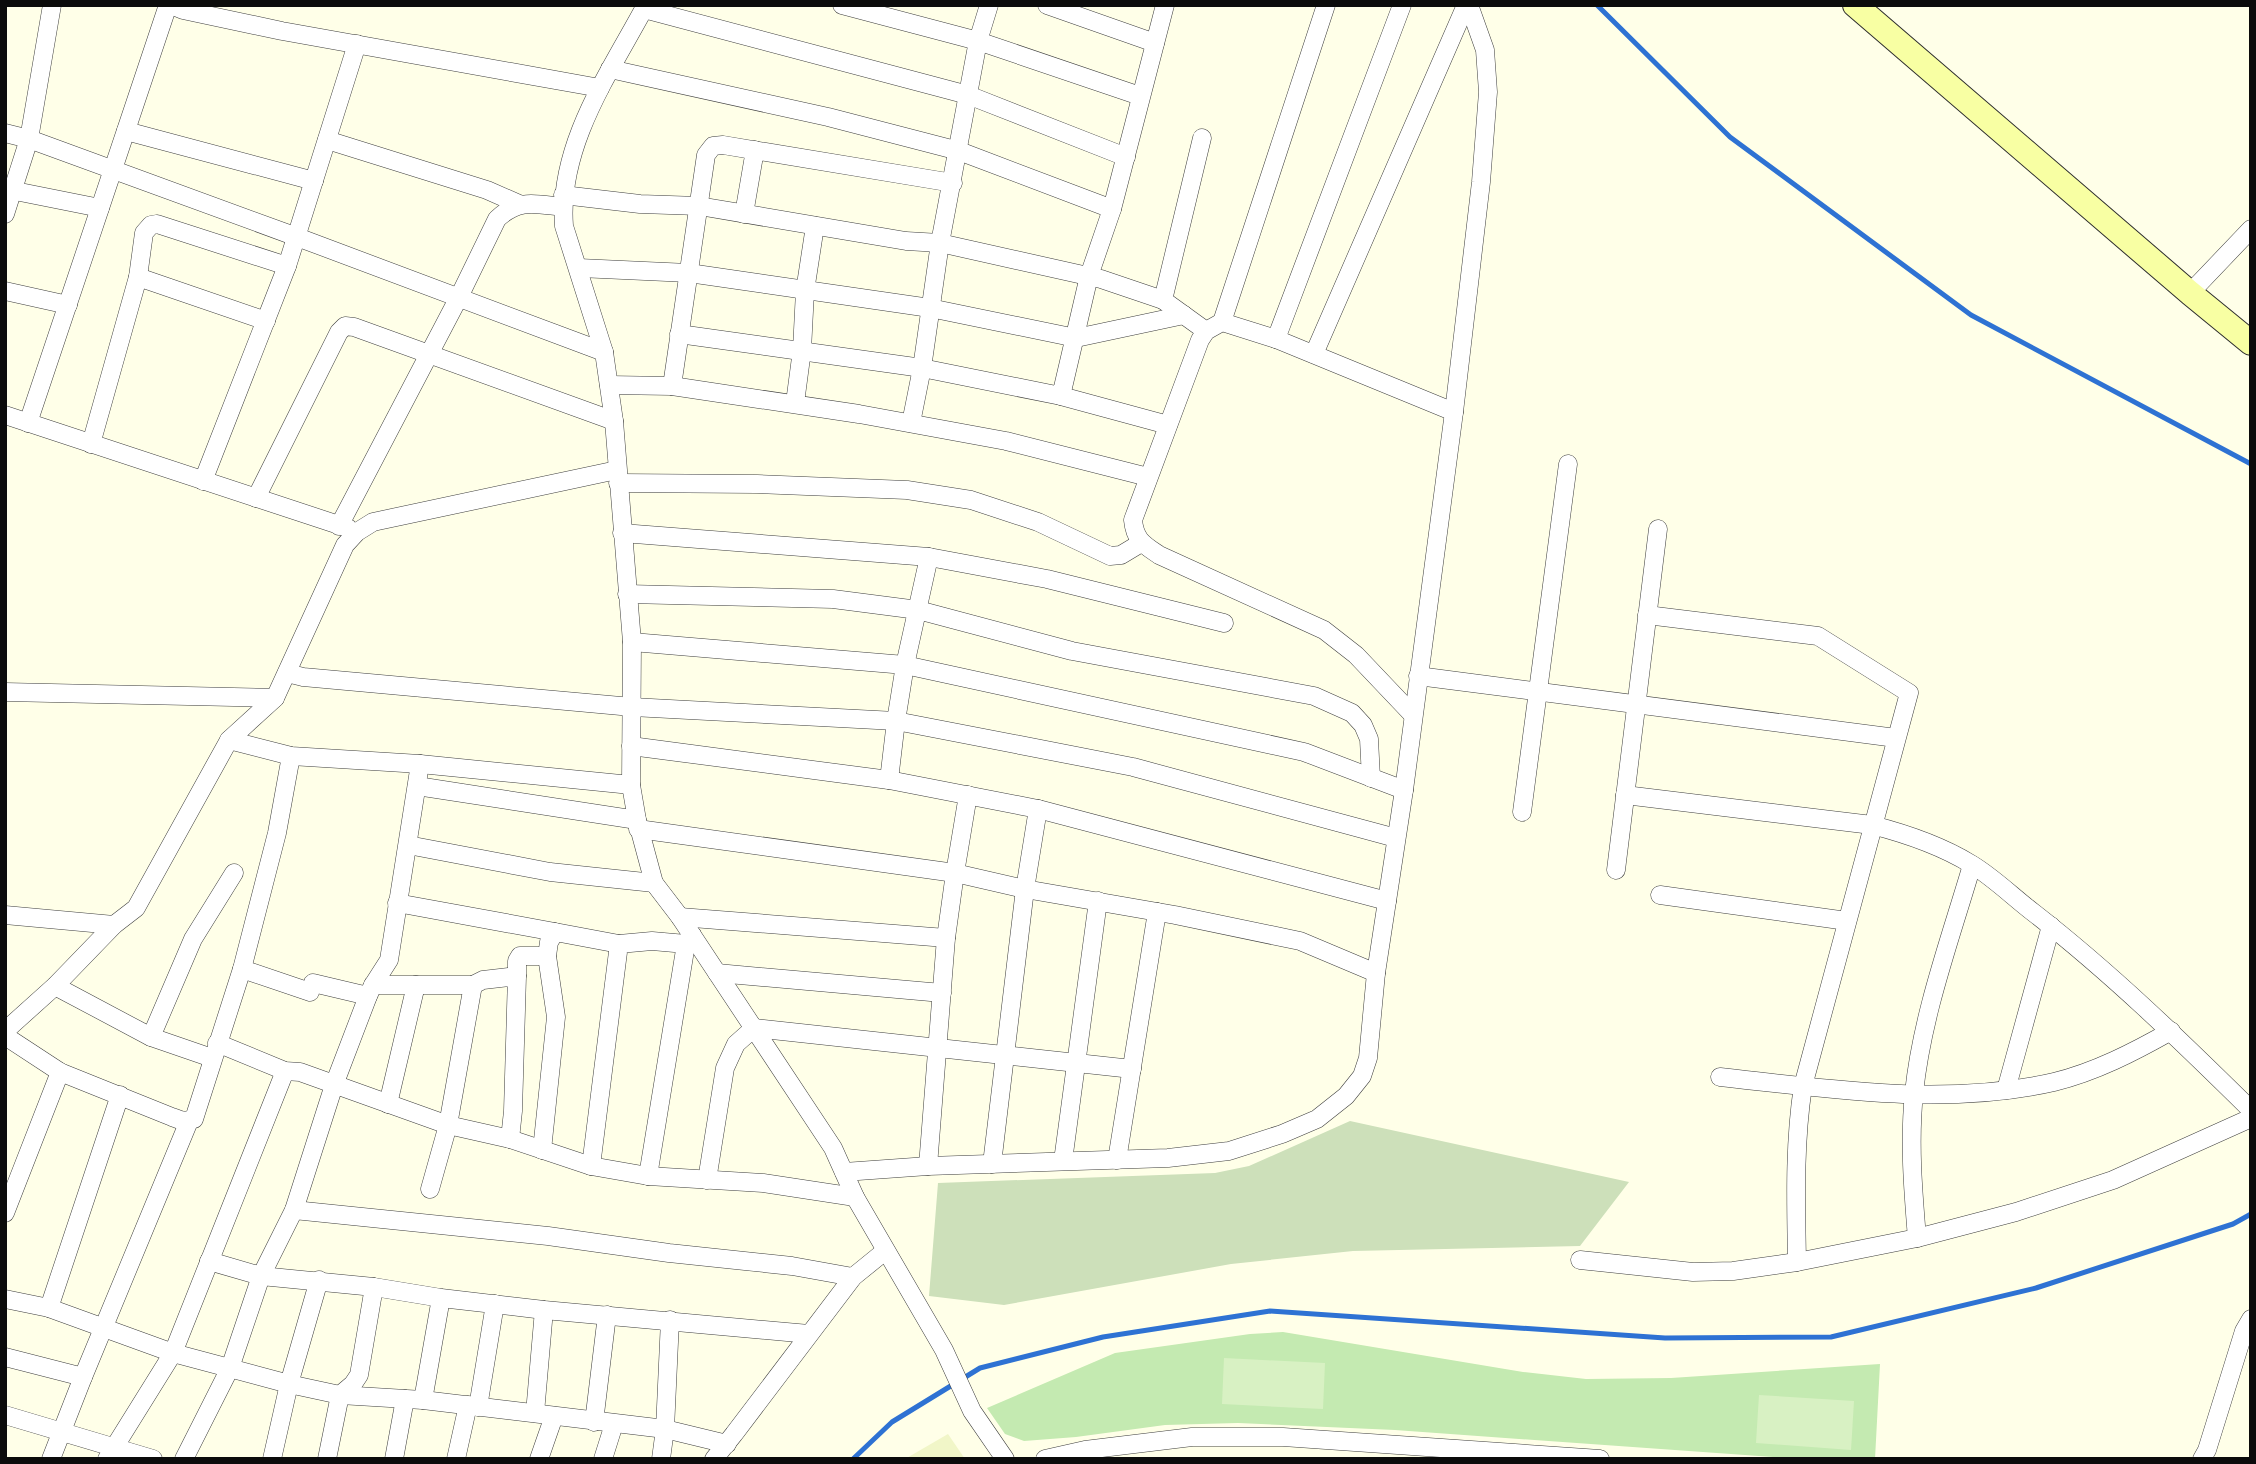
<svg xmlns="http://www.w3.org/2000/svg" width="2256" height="1464" font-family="Georgia,serif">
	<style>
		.farmland { fill: #f1f6c8 }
		.green { fill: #c4eab1 }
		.cemetery { fill: #cde0ba }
		.pitch { fill: #d8f1c3 }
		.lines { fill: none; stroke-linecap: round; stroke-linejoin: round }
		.stream { stroke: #2e72d3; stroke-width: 5 }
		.street-casing { stroke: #3e3e3e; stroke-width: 19 }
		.secondary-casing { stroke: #2d2d2d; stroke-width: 26 }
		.street { stroke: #fff; stroke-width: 18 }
		.secondary { stroke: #f8ffa3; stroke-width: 24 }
	</style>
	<rect width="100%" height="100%" fill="#ffffe8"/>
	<!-- farmland -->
	<polygon class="farmland" points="948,1434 965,1459 905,1459"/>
	<!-- green -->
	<polygon class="green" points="1283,1332 1523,1372 1586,1379 1671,1378 1880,1364 1875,1459 1800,1459 1395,1430 1238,1423 1165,1425 1076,1437 1024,1441 1005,1434 987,1408 1115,1353 1250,1334"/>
	<!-- cemetery -->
	<polygon class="cemetery" points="1350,1121 1629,1182 1580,1246 1353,1251 1231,1264 1004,1305 929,1296 938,1183 1215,1173 1249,1166"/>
	<!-- pitch -->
	<g class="pitch">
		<polygon points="1224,1358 1325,1363 1323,1409 1222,1404"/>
		<polygon points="1759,1395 1854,1401 1851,1450 1756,1443"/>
	</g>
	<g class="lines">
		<!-- stream -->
		<g class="stream">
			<polyline points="1597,5 1730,137 1971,315 2251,464"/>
			<polyline points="853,1459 892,1422 980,1368 1103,1337 1270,1311 1665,1338 1831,1337 2036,1288 2233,1224 2251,1214"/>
		</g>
		<defs>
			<g id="street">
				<polyline points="171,5 183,10 282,31 600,88"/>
				<path d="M646,5C609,74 558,145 564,226L604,352L614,421L632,642L631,785L637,820L654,883L680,917L833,1148L855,1197L944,1350L972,1411L1005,1459"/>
				<polyline points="842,5 978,41 1140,96"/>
				<polyline points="1047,5 1155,43"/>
				<polyline points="644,9 968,95 1126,157"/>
				<polyline points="610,69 828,117 959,151 1112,209"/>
				<polyline points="126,131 314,181"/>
				<polyline points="5,133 29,139 297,237 604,352"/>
				<polyline points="327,140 487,190 519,204"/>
				<polyline points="5,189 100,208"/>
				<polyline points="563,195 640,204 699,206 906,241 940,243 1101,279 1163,300 1206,331"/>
				<polyline points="5,214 29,139 52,5"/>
				<polyline points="744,214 755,150"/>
				<polyline points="579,268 689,273 930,308 1076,338 1184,315"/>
				<polyline points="138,277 144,233 151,225 157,224 287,266"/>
				<polyline points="5,291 68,305"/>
				<polyline points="2190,293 2251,229"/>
				<polyline points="1163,300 1202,138"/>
				<polyline points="1222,322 1326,5"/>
				<polyline points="679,334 922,368 1061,396 1089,276 1112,209 1165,5"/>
				<polyline points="1276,339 1402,5"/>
				<polyline points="1314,354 1466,5"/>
				<polyline points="609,385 672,386 859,414 1006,441 1148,477"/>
				<polyline points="672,386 706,155 713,146 723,145 953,183"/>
				<polyline points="1061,396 1168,425"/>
				<polyline points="795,403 802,350 805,291 815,226"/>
				<polyline points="5,415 348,528"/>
				<polyline points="28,423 168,5"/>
				<polyline points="911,423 922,368 940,243 978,41 989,5"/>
				<polyline points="91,444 138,277 266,321"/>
				<polyline points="203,481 287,266 357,44"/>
				<polyline points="618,483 757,484 907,490 971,500 1038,522 1110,556 1121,555 1141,543"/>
				<polyline points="256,498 339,332 345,326 354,327 614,421"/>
				<path d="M339,526L459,297L497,219C519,198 535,204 563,207"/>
				<polyline points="622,533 929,557"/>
				<polyline points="627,594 833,599 918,610 1072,651 1314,696 1352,713 1363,725 1369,739 1371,778"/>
				<path d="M1647,615L1818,636L1909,693L1803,1086C1794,1145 1796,1203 1797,1262"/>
				<polyline points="632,642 905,665 1304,752 1404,790"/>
				<polyline points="287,673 303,677 632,707 896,721 1133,767 1396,838"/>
				<polyline points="1418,676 1896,738"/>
				<polyline points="5,692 275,698"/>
				<path d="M1413,715L1356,655L1324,630L1159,555C1143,544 1135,540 1133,520L1200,340L1206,331L1222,322L1276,339L1454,412"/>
				<polyline points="229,740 291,756 420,764 631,785"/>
				<polyline points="631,746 889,780 1038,809 1387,901"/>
				<polyline points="889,780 896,721 905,665 929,557 1047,579 1224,623"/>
				<polyline points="417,786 637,820"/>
				<path d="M1625,795L1872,825C1907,834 1940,845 1971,864C1993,877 2013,897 2034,913C2111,973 2181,1041 2251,1110"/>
				<polyline points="1522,812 1568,464"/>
				<polyline points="638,829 955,873 1025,889 1175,915 1300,941 1376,973"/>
				<polyline points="408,845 550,872 654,883"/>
				<polyline points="1616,870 1658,529"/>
				<polyline points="1660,895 1847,921"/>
				<polyline points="397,903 555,932"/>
				<polyline points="5,915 114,925"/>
				<polyline points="680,917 946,938"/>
				<polyline points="692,935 686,944 652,941 619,944 591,1166 648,1176 763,1183 855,1197"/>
				<polyline points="242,969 310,992"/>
				<polyline points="717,973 942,993"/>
				<polyline points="517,976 517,961 520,956 547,956"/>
				<polyline points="313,983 368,996"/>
				<polyline points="373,985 473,985"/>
				<polyline points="55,986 151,1037 212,1058"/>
				<polyline points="5,1031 55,986 114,925 136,908 229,740 275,698 345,545 357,532 373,522 617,470"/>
				<polyline points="5,1036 60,1072 172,1117 183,1121 194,1119 242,969 277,833 291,756"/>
				<polyline points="151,1037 193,939 234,873"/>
				<polyline points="217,1043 285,1071 300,1072 448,1125 510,1139 591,1166"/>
				<path d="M1720,1077C1830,1089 1945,1107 2054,1082C2095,1072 2134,1052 2171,1031"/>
				<polyline points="2006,1090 2051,926"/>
				<polyline points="388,1104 416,985"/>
				<polyline points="542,1150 556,1017 547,956 549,942 555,932 619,944"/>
				<polyline points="1117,1160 1157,912"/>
				<polyline points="1063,1161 1098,901"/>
				<polyline points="992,1164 1025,889 1038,809"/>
				<polyline points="928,1166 946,938 955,873 968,795"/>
				<polyline points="844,1172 928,1166 1168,1158 1229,1151 1282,1134 1317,1119 1346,1096 1362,1076 1368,1058 1376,973 1404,790 1454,412 1481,182 1488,92 1485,50 1469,5"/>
				<polyline points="648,1176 686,944"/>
				<polyline points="707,1180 725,1068 736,1044 754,1028 1132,1069"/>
				<polyline points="430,1189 448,1125 473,985 483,980 517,976 513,1111 510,1139"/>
				<polyline points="294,1210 548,1236 669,1253 792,1266 853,1277"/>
				<polyline points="5,1213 60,1072"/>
				<path d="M1917,1238C1913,1190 1909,1142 1914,1093C1922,1015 1950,940 1972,865"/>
				<polyline points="1580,1260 1693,1272 1733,1271 1797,1262 1917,1238 2016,1212 2113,1180 2251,1118"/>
				<polyline points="209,1261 261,1276 374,1287 441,1298 544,1310 809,1334"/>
				<polyline points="5,1299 49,1308 173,1353 289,1384 340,1395 423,1400 665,1429 727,1444"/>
				<polyline points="49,1308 120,1095"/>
				<polyline points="5,1357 83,1377 189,1121"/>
				<polyline points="423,1400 441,1298"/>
				<polyline points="478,1407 495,1304"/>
				<polyline points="535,1413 544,1310"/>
				<polyline points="5,1415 153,1459"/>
				<polyline points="594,1422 607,1315"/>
				<polyline points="51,1459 83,1377"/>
				<polyline points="107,1459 173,1353 285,1071"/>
				<polyline points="184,1459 230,1368 261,1276 294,1210 334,1085 368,996 373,985 389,960 420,764"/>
				<polyline points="272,1459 289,1384 319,1280"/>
				<polyline points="327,1459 340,1395 353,1384 359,1375 374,1287"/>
				<polyline points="394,1459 405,1399"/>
				<polyline points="456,1459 468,1405"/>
				<polyline points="539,1459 554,1416"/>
				<polyline points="603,1459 614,1424"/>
				<polyline points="661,1459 665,1429 670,1320"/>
				<polyline points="714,1459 734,1434 853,1277 885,1251"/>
				<polyline points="1045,1459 1085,1450 1192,1437 1283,1437 1600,1459"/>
				<polyline points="2202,1459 2207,1450 2244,1331 2251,1319"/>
			</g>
			<polyline id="secondary" points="1855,5 2190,293 2251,343"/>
		</defs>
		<!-- street casing -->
		<use href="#street" class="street-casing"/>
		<!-- secondary casing -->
		<use href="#secondary" class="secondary-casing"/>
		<!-- street -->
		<use href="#street" class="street"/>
		<!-- secondary -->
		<use href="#secondary" class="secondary"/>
	</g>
	<!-- border -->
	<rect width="2256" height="1464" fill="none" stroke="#0b0b0b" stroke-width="14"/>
</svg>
